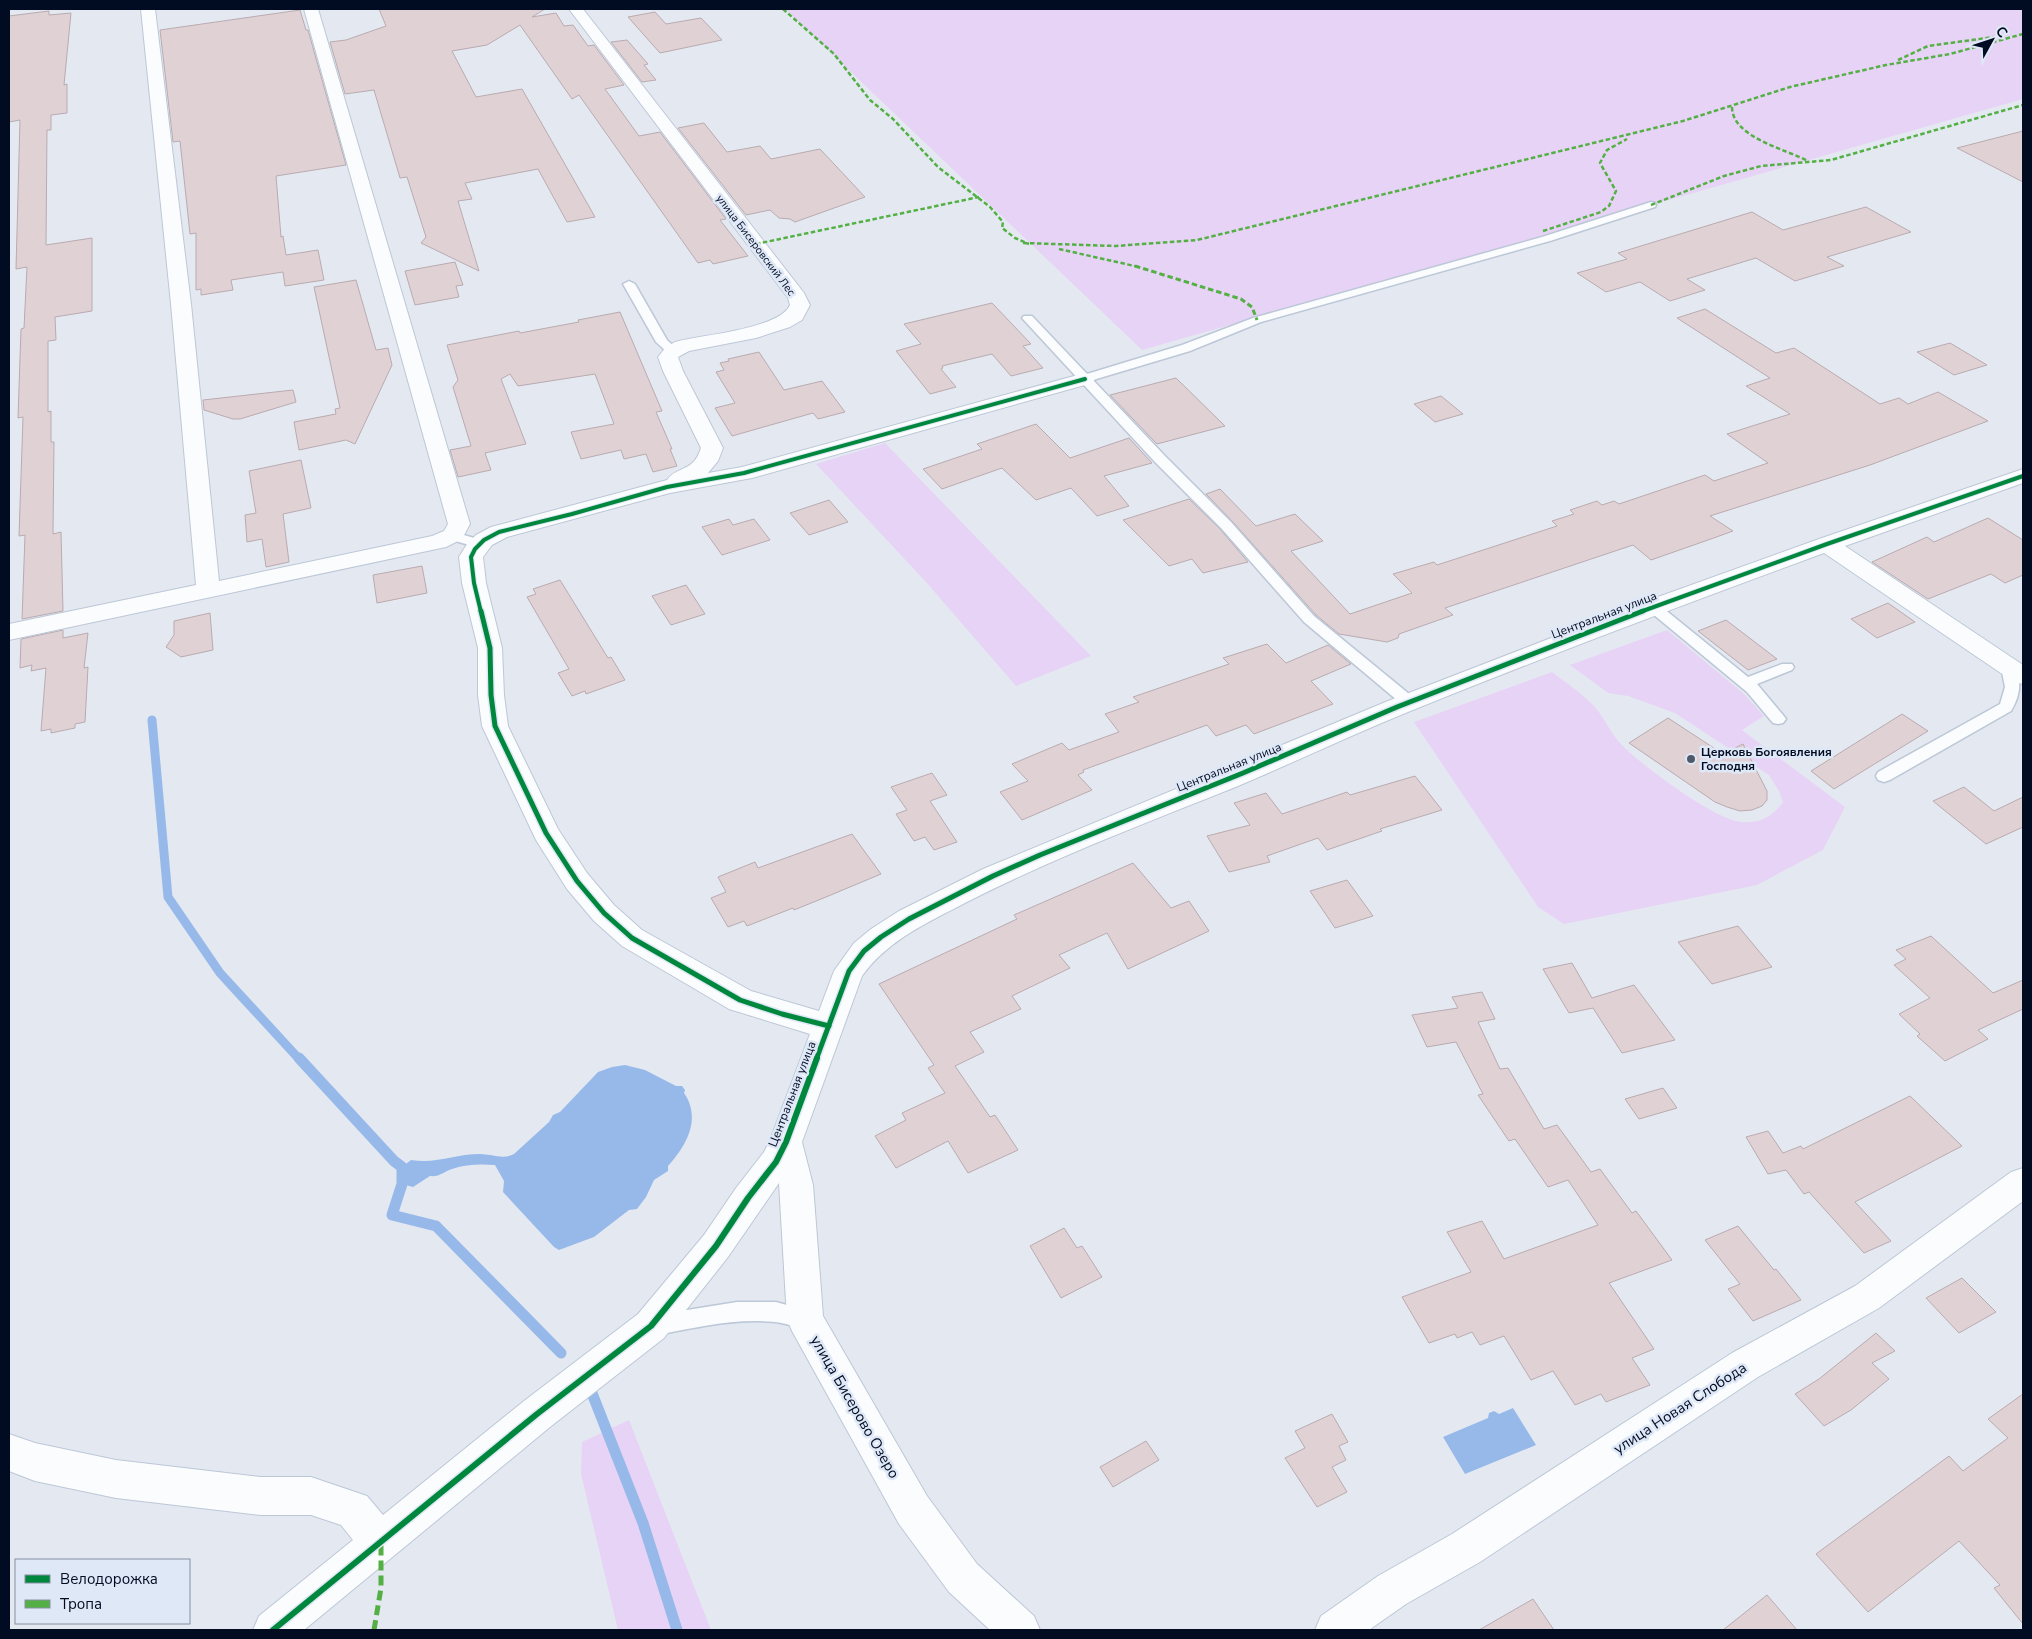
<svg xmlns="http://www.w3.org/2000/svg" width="2032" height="1639" font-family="'Nunito Sans',sans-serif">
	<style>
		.green { fill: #e7d3f5 }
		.water { fill: #97b9ea }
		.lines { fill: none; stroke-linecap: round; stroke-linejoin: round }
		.stream-far1 { stroke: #97b9ea; stroke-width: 9 }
		.stream { stroke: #97b9ea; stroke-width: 11 }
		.building { fill: #e0d1d5; stroke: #b9abb0 }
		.lane-casing { stroke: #bcc7d7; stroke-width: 3 }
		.street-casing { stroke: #bcc7d7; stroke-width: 2 }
		.lane { fill: #fbfcfd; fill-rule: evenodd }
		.street { fill: #fbfcfd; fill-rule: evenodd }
		.quiet-far2 { stroke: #54b045; stroke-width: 2.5; stroke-dasharray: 4.5 2.5; stroke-linecap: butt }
		.quiet-far1 { stroke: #54b045; stroke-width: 3; stroke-dasharray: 5.5 3; stroke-linecap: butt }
		.quiet { stroke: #54b045; stroke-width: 5; stroke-dasharray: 10 5; stroke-linecap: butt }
		.cycleway-far2-casing { stroke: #dfe8f6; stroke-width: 6 }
		.cycleway-far1-casing { stroke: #dfe8f6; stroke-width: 8 }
		.cycleway-casing { stroke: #dfe8f6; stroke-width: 9 }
		.cycleway-far2 { stroke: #00873e; stroke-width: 4 }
		.cycleway-far1 { stroke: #00873e; stroke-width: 5 }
		.cycleway { stroke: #00873e; stroke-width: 6 }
		.poi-dot { fill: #50596a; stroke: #dfe8f6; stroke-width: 2 }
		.labels { text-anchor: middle; stroke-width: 5; stroke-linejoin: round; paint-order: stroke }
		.far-street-label { font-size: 11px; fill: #010b22; stroke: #dfe8f6 }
		.street-label { font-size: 12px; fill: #010b22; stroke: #dfe8f6 }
		.poi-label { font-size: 12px; font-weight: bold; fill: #010b22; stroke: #dfe8f6; text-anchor: start }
		.near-street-label { font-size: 15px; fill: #010b22; stroke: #dfe8f6 }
	</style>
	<rect width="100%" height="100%" fill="#e4e9f1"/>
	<!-- green -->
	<g class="green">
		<polygon points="785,9 2023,9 2023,99 1142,350"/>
		<polygon points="885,443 1091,656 1016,686 926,582 816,464"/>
		<path d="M1667,630L1744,694L1764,716L1742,730L1845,807L1823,850L1757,885L1564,924L1538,907L1414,722L1552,672C1565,682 1580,692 1591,703C1603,714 1609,731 1620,743C1638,763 1715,820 1741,822C1759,824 1773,817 1783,802L1779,791L1769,775L1675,713L1628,696L1608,693L1570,665Z"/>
		<polygon points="629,1420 711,1630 618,1630 581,1474 582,1442"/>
	</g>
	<!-- water -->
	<g class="water">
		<path d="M625,1065L645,1070L676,1086H682L685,1090L684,1093C702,1119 686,1146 668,1166V1171L654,1180L646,1197L637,1209L629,1210L594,1237L559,1250L554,1247L503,1192L504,1181L495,1165C480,1164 467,1164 452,1169C443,1172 440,1177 430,1176L413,1187L402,1184V1167L411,1160C438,1164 454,1154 480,1154C492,1154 503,1160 514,1154L549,1122L553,1115L560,1112L598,1072L612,1067Z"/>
		<polygon points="1513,1408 1536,1445 1465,1474 1443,1437 1488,1418 1489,1413 1494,1411 1499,1414"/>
	</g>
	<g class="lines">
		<!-- stream-far1 -->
		<polyline class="stream-far1" points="152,720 168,897 220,973 300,1060"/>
		<!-- stream -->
		<g class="stream">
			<polyline points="299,1058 394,1161 402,1167 402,1184 392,1215 436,1226 561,1353"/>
			<polyline points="588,1383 643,1523 677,1630"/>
		</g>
	</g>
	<!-- building -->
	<g class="building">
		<polygon points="379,9 545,9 532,17 556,13 564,26 573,25 588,46 594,45 624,85 605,89 639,136 660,132 726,219 720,220 748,256 713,264 710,260 698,263 579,95 572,99 520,25 487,45 452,51 476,97 522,89 595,217 567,222 538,169 465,183 472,199 458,201 479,271 421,243 426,237 407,177 400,178 374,90 345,94 330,42 346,40 386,26"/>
		<polygon points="300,10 306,30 308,30 346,165 276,176 281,237 283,236 286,255 318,250 324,280 285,286 283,272 231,280 233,290 201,295 201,289 196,290 196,233 190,234 180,141 173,142 160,30"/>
		<polygon points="49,11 49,15 71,13 64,85 67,84 67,113 51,115 51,130 47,130 46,245 92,238 92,311 55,317 56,340 48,341 48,412 51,411 51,442 54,442 53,534 61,532 63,611 22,619 25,535 19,536 23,417 18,418 21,329 24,328 27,267 16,269 20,120 9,122 9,16"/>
		<polygon points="655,12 666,24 701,18 722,40 660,53 628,17"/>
		<polygon points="627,40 648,64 644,65 656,80 642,82 611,42"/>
		<polygon points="704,123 727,152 760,146 771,159 820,149 865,197 795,222 790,219 779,218 770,210 746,215 678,128"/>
		<polygon points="2023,131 2023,182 1957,148"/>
		<polygon points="1866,207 1911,232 1827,257 1844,266 1795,281 1756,258 1687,279 1705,290 1670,301 1640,282 1606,292 1577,273 1627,259 1618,253 1752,212 1783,230"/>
		<polygon points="455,262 463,285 456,286 459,297 415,305 405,271"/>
		<polygon points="356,280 376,350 388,348 392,365 355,444 346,440 299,450 294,422 336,414 335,409 340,408 314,287"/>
		<polygon points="992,303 1031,344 1023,346 1043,368 1011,376 992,354 942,366 943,368 941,369 956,387 930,394 896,351 921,344 904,324"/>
		<polygon points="1705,309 1776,353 1794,348 1880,404 1899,398 1908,404 1938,392 1988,421 1870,465 1710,516 1733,531 1708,540 1651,560 1633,545 1445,608 1453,615 1399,634 1398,638 1387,642 1339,634 1316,615 1232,521 1206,494 1220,489 1256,526 1295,514 1323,541 1291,551 1350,614 1412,593 1393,574 1434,562 1437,565 1557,526 1552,521 1574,514 1570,510 1597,501 1602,505 1614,501 1619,504 1705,475 1714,481 1768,463 1727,434 1790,414 1746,386 1770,378 1677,318"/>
		<polygon points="620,312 662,411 656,412 672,449 670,449 677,466 653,472 646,454 624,459 621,450 581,459 571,432 614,424 595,374 518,386 510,374 501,379 526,444 485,453 491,470 458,477 450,450 471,446 453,387 458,380 447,345 519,331 520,333 579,322 578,320"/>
		<polygon points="1950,343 1987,365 1954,375 1917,352"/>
		<polygon points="759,352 784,390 822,381 845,412 818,419 813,413 732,436 715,408 735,403 716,372 724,370 720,363 729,361 728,359"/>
		<polygon points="1176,378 1225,426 1157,444 1110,395"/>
		<polygon points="293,390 296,402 240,419 233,419 204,410 203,400"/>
		<polygon points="1441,396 1463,414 1435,422 1414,404"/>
		<polygon points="1036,424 1070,458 1129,438 1152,463 1104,476 1129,506 1097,516 1071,488 1036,500 1002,468 942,489 923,469 982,449 977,444"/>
		<polygon points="301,460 311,508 283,514 289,562 266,567 262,539 247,542 245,515 256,513 249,471"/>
		<polygon points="1189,499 1220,529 1248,562 1203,573 1192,559 1169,566 1123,520"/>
		<polygon points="829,500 848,522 809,535 790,513"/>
		<polygon points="1988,518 2023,540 2023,575 2005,583 1991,574 1928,599 1872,562 1927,537 1934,542"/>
		<polygon points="729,519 733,525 754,519 770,540 722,555 702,527"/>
		<polygon points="422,566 427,593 377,603 373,575"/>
		<polygon points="560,580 608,658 611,657 625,680 586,694 585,691 572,696 558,673 569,669 527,597 536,594 533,589"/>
		<polygon points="686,585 705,614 671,625 652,596"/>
		<polygon points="1888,603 1915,622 1877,638 1851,619"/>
		<polygon points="210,613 213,650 181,657 166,647 174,635 174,621"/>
		<polygon points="1726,620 1777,659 1748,670 1698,631"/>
		<polygon points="63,630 63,638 88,633 84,668 88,667 85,722 75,724 75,728 51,733 51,729 41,731 46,668 31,671 32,665 20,668 21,639"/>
		<polygon points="1267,644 1286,663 1328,645 1351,664 1311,681 1333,704 1254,734 1246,725 1216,736 1207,725 1083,770 1084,772 1078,775 1092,790 1022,820 1000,792 1028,781 1012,764 1062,743 1069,750 1119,732 1105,714 1139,702 1133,697 1229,664 1223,658"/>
		<polygon points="1902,714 1928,731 1834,789 1811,771"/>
		<polygon points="1668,718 1723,754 1743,744 1767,791 1767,800 1762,806 1752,810 1740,811 1727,807 1715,802 1629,743"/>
		<polygon points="932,773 947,795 930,801 957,842 934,850 925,837 914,841 896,814 907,810 891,787"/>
		<polygon points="1415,776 1442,810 1380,829 1382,831 1327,850 1318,838 1267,856 1270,862 1229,872 1207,836 1250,825 1234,803 1266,793 1282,814 1347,792 1350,795"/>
		<polygon points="1964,787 1994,811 2023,797 2023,827 1986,844 1933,801"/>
		<polygon points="852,834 881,874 826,897 794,910 793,908 747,926 744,921 728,927 711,898 726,892 718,877 755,862 758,868"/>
		<polygon points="1133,863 1171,908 1189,901 1209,931 1128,969 1107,933 1059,955 1070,968 1012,996 1021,1009 970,1032 984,1052 955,1066 990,1117 995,1115 1018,1150 968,1173 948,1141 896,1168 875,1136 906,1120 902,1113 945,1093 928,1068 934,1065 879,984 1017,919 1014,915"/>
		<polygon points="1347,880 1373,916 1335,928 1310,891"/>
		<polygon points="1738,926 1772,967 1712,984 1678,942"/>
		<polygon points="1931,936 1993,993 2023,980 2023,1009 1978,1030 1988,1039 1945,1061 1917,1036 1920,1034 1899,1014 1930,998 1894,965 1906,959 1896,950"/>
		<polygon points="1572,963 1592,998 1634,985 1675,1040 1622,1053 1593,1008 1569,1013 1543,969"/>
		<polygon points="1482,992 1495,1019 1478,1022 1500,1069 1508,1068 1544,1129 1557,1125 1591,1172 1600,1169 1632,1213 1636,1211 1672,1260 1609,1283 1654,1349 1632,1358 1650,1385 1606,1402 1601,1394 1575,1405 1553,1371 1531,1380 1504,1336 1480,1345 1472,1332 1457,1338 1455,1334 1429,1343 1402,1297 1471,1272 1447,1232 1482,1221 1504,1259 1598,1225 1568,1180 1548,1187 1515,1139 1509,1141 1478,1095 1483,1094 1456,1042 1427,1047 1412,1015 1458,1008 1452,997"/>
		<polygon points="1663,1088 1677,1108 1639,1119 1625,1099"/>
		<polygon points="1910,1096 1962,1146 1855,1202 1891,1241 1864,1253 1809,1192 1804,1194 1786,1170 1768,1174 1746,1137 1768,1131 1783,1153 1801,1146 1803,1149"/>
		<polygon points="1738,1226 1774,1270 1776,1269 1801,1300 1753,1321 1728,1289 1740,1284 1705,1240"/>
		<polygon points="1064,1228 1077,1248 1082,1246 1102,1277 1061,1298 1030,1246"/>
		<polygon points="1962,1278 1996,1312 1959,1333 1926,1298"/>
		<polygon points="1876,1333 1895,1351 1872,1363 1889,1379 1851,1410 1824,1426 1795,1394 1819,1379"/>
		<polygon points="2023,1394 2023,1624 1994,1588 2000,1585 1959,1541 1868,1612 1816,1554 1949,1456 1963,1471 2008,1438 1988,1419"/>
		<polygon points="1332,1414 1348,1442 1339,1446 1346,1460 1332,1467 1347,1492 1317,1507 1285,1458 1305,1448 1295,1431"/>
		<polygon points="1146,1441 1159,1460 1113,1487 1100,1467"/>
		<polygon points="1767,1595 1797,1630 1723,1630"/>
		<polygon points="1533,1599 1554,1630 1479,1630"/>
	</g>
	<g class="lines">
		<defs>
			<g id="lane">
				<polygon points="1651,202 1655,203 1656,205 1655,207 1550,241 1261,322 1190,351 1093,380 1165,456 1231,522 1314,616 1414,698 1417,702 1414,706 1404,706 1304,622 1221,528 1155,462 1022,318 1024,316 1032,316 1087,374 1182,345 1253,318 1542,237"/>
				<polygon points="629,281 635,284 667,340 679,351 677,354 669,354 656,342 623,284"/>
				<polygon points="453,532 485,541 487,544 480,548 448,539 446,536"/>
				<polygon points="1653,603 1658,604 1748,677 1782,664 1792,664 1794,667 1792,670 1757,684 1783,715 1786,719 1783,723 1778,724 1773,723 1747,692 1648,610 1646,607 1648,604"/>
				<path d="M2008,662L2013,664C2023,679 2020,696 2011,711L1890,780L1884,782L1878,780L1876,776L1878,772L2000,704L2005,687L2001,667L2003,664Z"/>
				<path d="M737,1302H776L812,1312L815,1319L812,1326C800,1331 788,1323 775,1322C735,1318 695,1328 656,1335L649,1332L645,1325L649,1318L656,1315Z"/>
			</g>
			<g id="street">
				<polygon points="141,9 155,9 191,304 219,581 432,536 444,531 448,524 304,9 318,9 470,524 462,539 446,547 9,640 9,624 196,585 171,304"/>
				<path d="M569,9H583L804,293L810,305L802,320L790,327L756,338L689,351L678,357L683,371L723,448L718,461L708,473L742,467L1085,373L1092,375L1095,379L1092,383L752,478L670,493L507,537L492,545L483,557L486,583L502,648L504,695L508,726L558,829L587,873L614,905L642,930L751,991L819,1011L834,971L854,943L871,929L899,911L983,869L1388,701L1644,602L1819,539L2023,469V483L1845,546L2023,665V684L2014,682L1824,553C1685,604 1546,656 1408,712C1351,735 1295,762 1238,786C1146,823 1053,858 965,903C927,923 888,940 862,976L802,1142L813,1185L823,1316L927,1496L977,1564L1034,1616L1040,1630H990L949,1592L899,1524L792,1331L787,1319L779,1183L728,1257L664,1338L550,1427L304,1630H253L259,1616L353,1540L341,1525L311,1515H261L116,1498L35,1481L9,1471V1434L35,1443L116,1460L261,1477H311L367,1496L383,1515L524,1401L638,1314L704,1235L736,1188L764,1152L770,1140L810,1034L729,1009L622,946L594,921L567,889L536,840L482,726L478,695V648L462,583L459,557L467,544L476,535L491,527L667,480C678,465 693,473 701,448L663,371L658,357L666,347L675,342C701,335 780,329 790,305L788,298Z"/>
				<polygon points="2023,1168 2023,1201 1879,1308 1758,1377 1480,1562 1406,1604 1369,1630 1315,1630 1321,1616 1378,1576 1452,1534 1732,1353 1855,1286 2011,1172"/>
			</g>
		</defs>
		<!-- lane casing -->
		<use href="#lane" class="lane-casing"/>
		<!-- street casing -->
		<use href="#street" class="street-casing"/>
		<!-- lane -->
		<use href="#lane" class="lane"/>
		<!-- street -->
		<use href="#street" class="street"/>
		<!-- quiet-far2 -->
		<g class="quiet-far2">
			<polyline points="783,9 834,54 870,100 893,119 938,167 990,207 1003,222 1002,228 1015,238 1029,244"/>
			<polyline points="1898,60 1928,46 1994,37"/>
			<path d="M1732,107C1732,137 1785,149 1808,161"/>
			<polyline points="1651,205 1724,176 1761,166 1831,160 2023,105"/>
			<polyline points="1543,231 1601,212 1609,206 1616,191 1600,163 1607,150 1627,139"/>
			<polyline points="1023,243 1116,246 1197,240 1683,121 1790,87 1886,65 1950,54 2023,34"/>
			<polyline points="756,244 979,197"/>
			<polyline points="1059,249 1139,267"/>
		</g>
		<!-- quiet-far1 -->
		<polyline class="quiet-far1" points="1135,266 1241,299 1252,307 1257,320"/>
		<!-- quiet -->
		<polyline class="quiet" points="374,1630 381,1588 381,1543"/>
		<defs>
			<g id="cycleway-far2">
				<polyline points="481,612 474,583 471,557 475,549 484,540 499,532 572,514 667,487 744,473 1085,379"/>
				<polyline points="1640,612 1827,544 2023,476"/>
			</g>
			<g id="cycleway-far1">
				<polyline points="481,611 490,648 491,695 495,726 546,833 577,881 604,913 632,938 740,1000 782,1014 829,1026"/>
				<polyline points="816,1060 849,971 864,951 881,937 909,919 993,876 1040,855 1243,773 1397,707 1643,611"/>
			</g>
			<polyline id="cycleway" points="273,1630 537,1414 651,1326 716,1246 748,1198 776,1162 786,1142 817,1058"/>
		</defs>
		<!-- cycleway-far2 casing -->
		<use href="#cycleway-far2" class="cycleway-far2-casing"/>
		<!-- cycleway-far1 casing -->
		<use href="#cycleway-far1" class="cycleway-far1-casing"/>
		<!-- cycleway casing -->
		<use href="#cycleway" class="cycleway-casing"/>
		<!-- cycleway-far2 -->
		<use href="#cycleway-far2" class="cycleway-far2"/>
		<!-- cycleway-far1 -->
		<use href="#cycleway-far1" class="cycleway-far1"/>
		<!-- cycleway -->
		<use href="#cycleway" class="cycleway"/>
	</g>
	<!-- markers -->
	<circle class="poi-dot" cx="1691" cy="759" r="5"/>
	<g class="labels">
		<!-- far-street labels -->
		<g class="far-street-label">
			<text transform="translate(756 245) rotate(53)" y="4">улица Бисеровский Лес</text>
		</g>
		<!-- street labels -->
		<g class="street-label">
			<text transform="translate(1604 615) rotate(-21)" y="4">Центральная улица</text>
			<text transform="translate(1229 767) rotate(-22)" y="4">Центральная улица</text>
			<text transform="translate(792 1094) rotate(-69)" y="4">Центральная улица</text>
		</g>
		<!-- poi labels -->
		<g class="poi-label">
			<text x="1701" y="756">Церковь Богоявления<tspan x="1701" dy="14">Господня</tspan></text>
		</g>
		<!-- near-street labels -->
		<g class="near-street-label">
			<text transform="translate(855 1407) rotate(60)" y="5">улица Бисерово Озеро</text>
			<text transform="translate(1680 1408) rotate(-33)" y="5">улица Новая Слобода</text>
		</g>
	</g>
	<!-- border -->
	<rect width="2032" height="1639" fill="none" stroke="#010b22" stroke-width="20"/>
	<!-- legend -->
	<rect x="15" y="1559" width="175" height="65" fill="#dfe8f6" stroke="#8690a1"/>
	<rect x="25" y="1575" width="25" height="8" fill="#00873e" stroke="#8690a1"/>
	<text x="60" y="1584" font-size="15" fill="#010b22">Велодорожка</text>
	<rect x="25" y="1600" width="25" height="8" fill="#54b045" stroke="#8690a1"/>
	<text x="60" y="1609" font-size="15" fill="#010b22">Тропа</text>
	<!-- north arrow -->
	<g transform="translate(1992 40) rotate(50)" stroke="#dfe8f6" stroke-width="4" paint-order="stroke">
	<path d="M0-4L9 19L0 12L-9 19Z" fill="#010b22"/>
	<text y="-8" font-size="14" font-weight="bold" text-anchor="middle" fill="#010b22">С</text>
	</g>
</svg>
